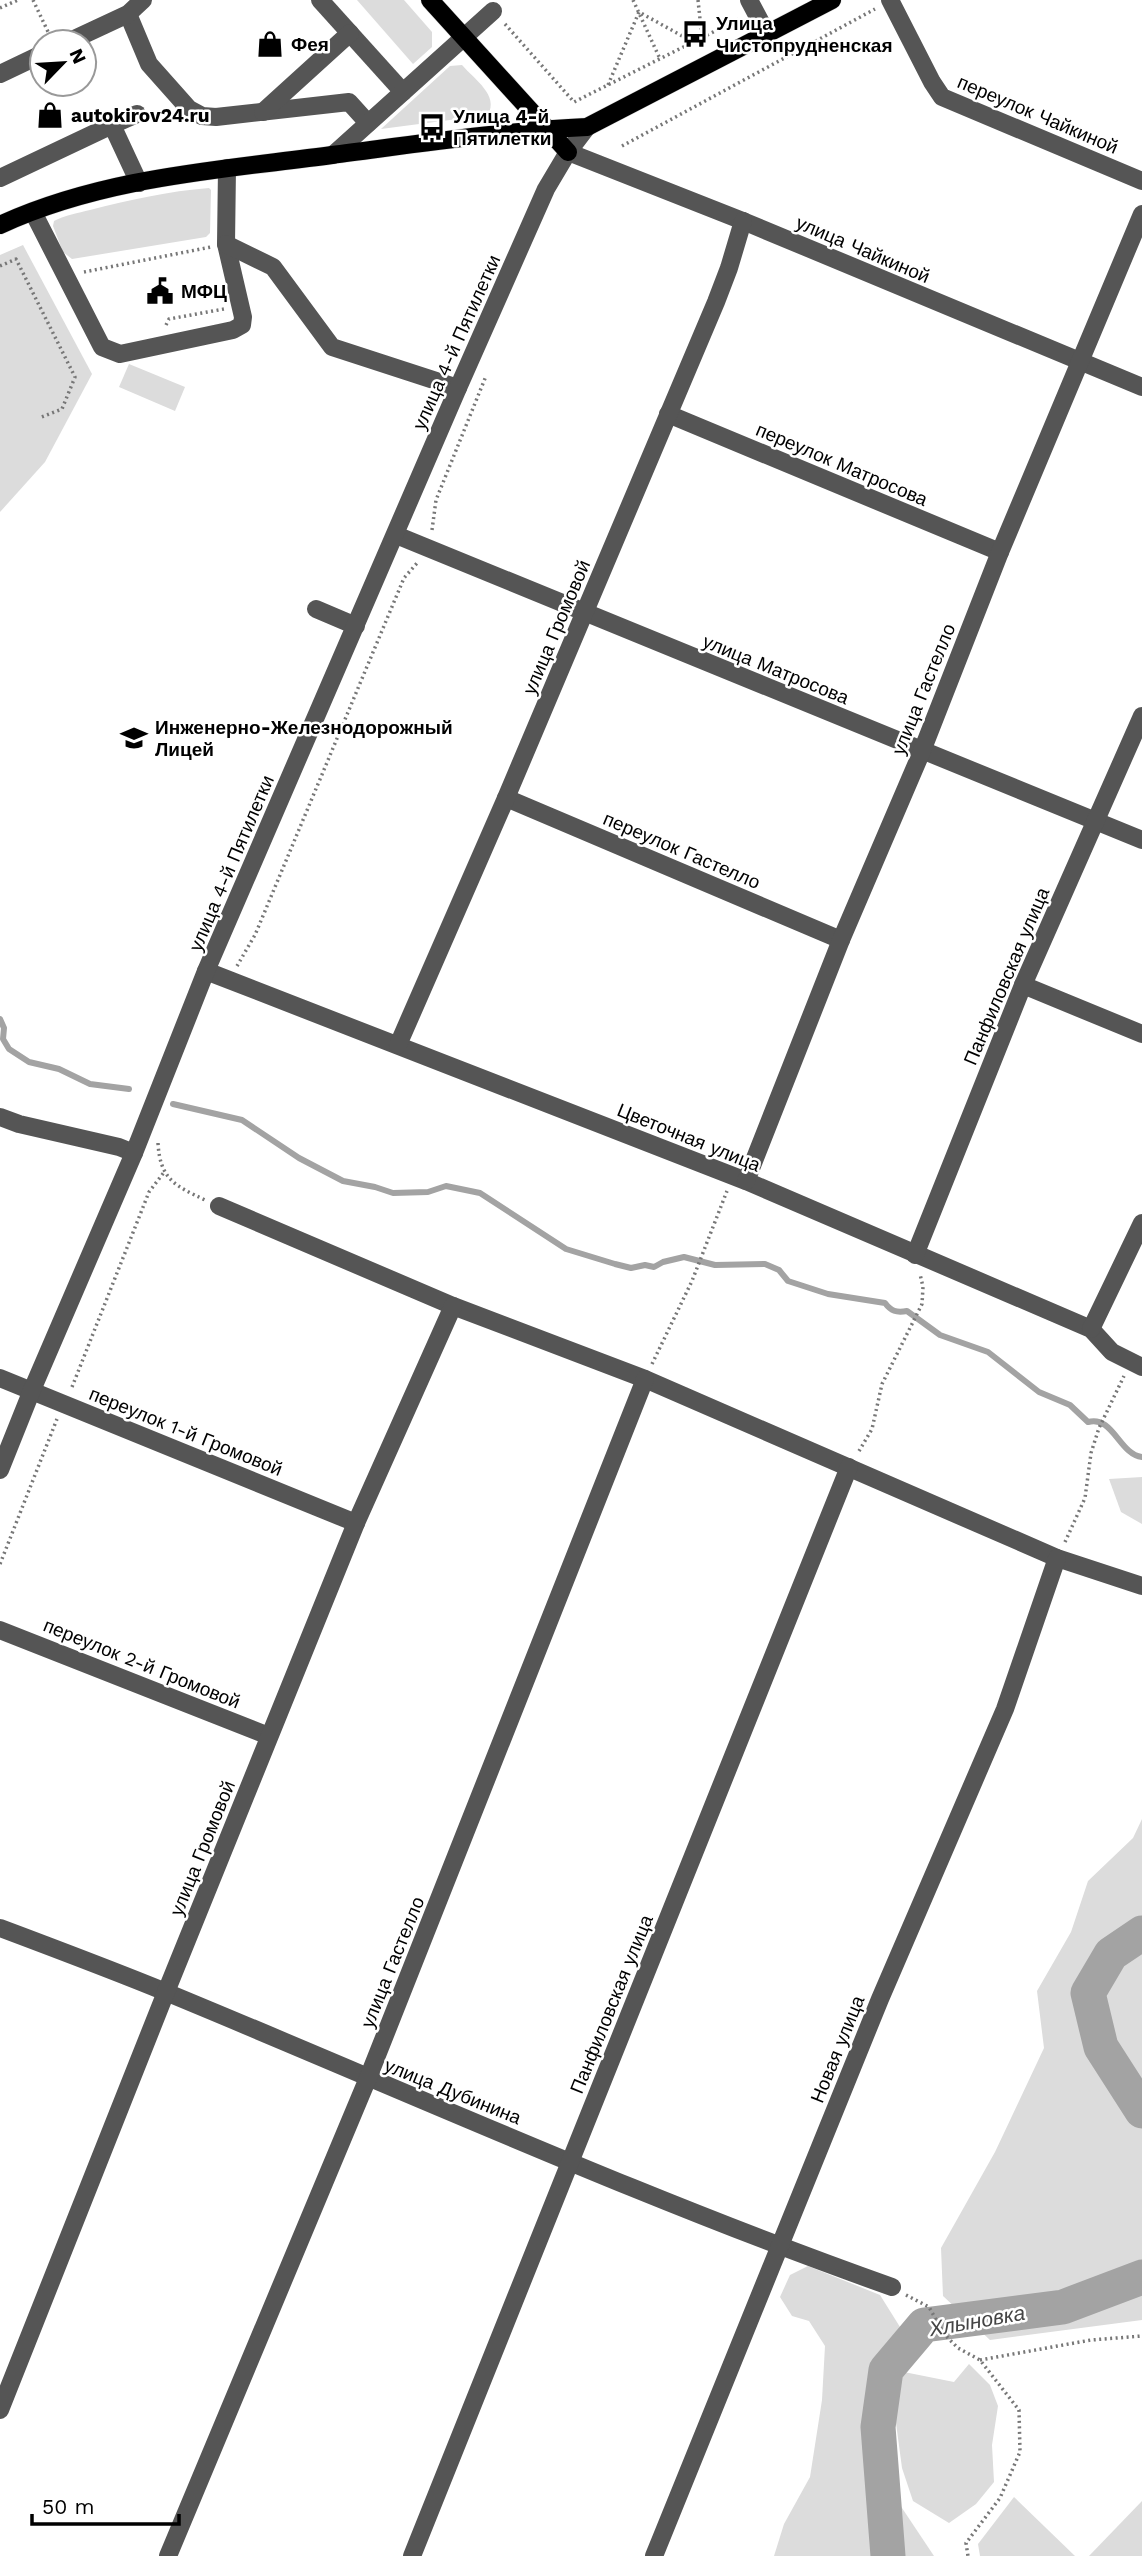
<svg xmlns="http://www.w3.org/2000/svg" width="1142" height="2556" font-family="'Work Sans',sans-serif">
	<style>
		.green { fill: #dcdcdc }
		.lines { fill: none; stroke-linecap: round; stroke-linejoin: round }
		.stream { stroke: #a3a3a3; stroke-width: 6 }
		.river { stroke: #a3a3a3; stroke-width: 35 }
		.major-casing { stroke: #dbdbdb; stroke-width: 19 }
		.path { stroke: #777; stroke-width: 3.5; stroke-dasharray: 2 3.5; stroke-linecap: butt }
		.minor { stroke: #555; stroke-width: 18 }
		.major { stroke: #000; stroke-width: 18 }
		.labels { text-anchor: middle; stroke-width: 5; stroke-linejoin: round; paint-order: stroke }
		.poi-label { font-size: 19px; font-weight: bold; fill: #000; stroke: #fff; text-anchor: start }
		.street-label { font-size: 19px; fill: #000; stroke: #fff }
		.water-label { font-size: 21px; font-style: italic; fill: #444; stroke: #fff }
	</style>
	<rect width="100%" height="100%" fill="#fff"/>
	<!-- green -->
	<g class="green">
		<polygon points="357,0 404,0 432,32 432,47 413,64"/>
		<path d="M462,65C475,80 499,95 488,115L381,129L450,66Z"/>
		<path d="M209,188L211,190L210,233L206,237L72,259L63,252L53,226L54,221C65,215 78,213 90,210C129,200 169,191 209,188Z"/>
		<polygon points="23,245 92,374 45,462 0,512 0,255"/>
		<polygon points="129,364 185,387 175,411 119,387"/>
		<polygon points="1142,1477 1142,1524 1121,1512 1109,1479"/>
		<polygon points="1142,1819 1142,2320 990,2340 943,2296 941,2248 995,2152 1044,2048 1037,1991 1071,1932 1088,1881 1133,1838"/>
		<polygon points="808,2266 880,2295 900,2327 889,2350 873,2406 873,2487 879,2556 774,2556 784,2524 810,2477 822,2400 825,2346 809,2321 792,2316 780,2297 790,2275"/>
		<polygon points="969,2364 990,2385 998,2406 992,2445 994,2482 976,2504 949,2523 913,2501 902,2468 896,2423 895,2393 904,2372 954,2382"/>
		<polygon points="1014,2497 1075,2556 980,2556 978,2544"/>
		<polygon points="1142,2501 1142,2556 1089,2556"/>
		<polygon points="900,2505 934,2556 898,2556 894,2533"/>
	</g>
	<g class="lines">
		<!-- stream -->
		<g class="stream">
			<polyline points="0,1019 4,1028 3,1039 9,1049 29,1062 59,1069 90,1084 129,1089"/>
			<path d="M173,1104L242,1120L299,1158L343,1181L375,1187L393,1193L428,1192L446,1186L480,1193L566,1249L615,1264L631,1268L645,1265L654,1267L663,1262L684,1257L715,1265L765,1264L779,1270L788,1281L828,1294L885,1303C891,1311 896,1313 907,1311L940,1335L988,1352L1039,1392L1070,1405L1088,1422C1113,1415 1119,1454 1142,1457"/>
		</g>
		<!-- river -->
		<g class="river">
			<polyline points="1142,1933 1111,1954 1088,1993 1101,2047 1142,2111"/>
			<polyline points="888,2556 878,2427 886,2370 924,2325 1063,2307 1142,2277"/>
		</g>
		<defs>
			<g id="major">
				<polyline points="430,0 568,152"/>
				<path d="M0,225C104,177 221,170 332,155C417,144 502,131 587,127L832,0"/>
			</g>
		</defs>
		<!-- major casing -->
		<use href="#major" class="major-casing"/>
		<!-- path -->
		<g class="path">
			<polyline points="33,0 50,36"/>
			<polyline points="633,0 660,59"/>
			<polyline points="698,0 702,38"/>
			<polyline points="0,8 18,0"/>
			<polyline points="505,24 574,102 739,19"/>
			<polyline points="608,85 639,12 693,42"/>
			<polyline points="622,146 875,9"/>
			<polyline points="0,266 16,259 75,377 62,409 39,418"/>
			<polyline points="84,272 211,247"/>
			<polyline points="166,325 169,319 224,309"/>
			<polyline points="432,530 436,500 486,376"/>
			<polyline points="237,966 255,935 404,578 418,562"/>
			<path d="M158,1143C160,1180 176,1186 205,1200"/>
			<polyline points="652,1364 692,1281 727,1191"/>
			<polyline points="72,1387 149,1192 165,1171"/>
			<polyline points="859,1451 872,1429 882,1384 922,1304 923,1287 920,1274"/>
			<polyline points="1065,1542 1085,1498 1091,1453 1099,1428 1124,1376"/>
			<polyline points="0,1564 57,1419"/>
			<polyline points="906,2295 929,2307 944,2334 958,2348 980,2360 1019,2410 1020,2452 1000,2498 966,2543 968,2556"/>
			<polyline points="980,2360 1091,2340 1142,2336"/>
		</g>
		<!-- minor -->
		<g class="minor">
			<polyline points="320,0 403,92"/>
			<polyline points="749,0 767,34"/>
			<polyline points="890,0 932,82 942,97 1142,181"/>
			<polyline points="128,14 149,64 189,109 202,116 216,117 349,102 368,123"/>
			<polyline points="68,42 128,14 143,0"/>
			<polyline points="0,74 42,54"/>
			<polyline points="263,112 350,33"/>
			<polyline points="112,125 137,114"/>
			<polyline points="568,152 743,221 1142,387"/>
			<polyline points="333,155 493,11"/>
			<polyline points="0,178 112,125 139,183"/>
			<polyline points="33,212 102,347 120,354 233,330 242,325 243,317 226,244 227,168"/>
			<polyline points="226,244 273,267 332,347 458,388"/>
			<polyline points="668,414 1000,552"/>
			<polyline points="396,535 1142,840"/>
			<polyline points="316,609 356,626"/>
			<polyline points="506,798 841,940"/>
			<polyline points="206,971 746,1181 1091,1329 1112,1352 1142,1367"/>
			<polyline points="1023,985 1142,1034"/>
			<polyline points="398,1045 506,798 716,302 729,268 743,221"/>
			<polyline points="0,1117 19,1124 119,1147 134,1153"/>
			<polyline points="746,1181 841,940 922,751 1000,552 1142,214"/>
			<polyline points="219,1206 453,1306 645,1379 1057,1558 1142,1586"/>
			<polyline points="915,1255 1023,985 1142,716"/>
			<polyline points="1091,1329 1142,1223"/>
			<polyline points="0,1378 356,1523"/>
			<polyline points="0,1470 32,1390 134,1153 206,971 458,388 546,189 568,152 587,127"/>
			<polyline points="0,1630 269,1736"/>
			<path d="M0,1928C56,1949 112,1970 168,1993C408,2092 646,2200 892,2287"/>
			<polyline points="0,2410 166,1992 356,1523 453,1306"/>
			<polyline points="168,2556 368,2078 645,1379"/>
			<polyline points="412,2556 849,1467"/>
			<polyline points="654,2556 880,1999 1005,1709 1057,1558"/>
		</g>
		<!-- major -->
		<use href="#major" class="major"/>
	</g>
	<!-- icons -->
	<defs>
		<symbol id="bus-bare" viewBox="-9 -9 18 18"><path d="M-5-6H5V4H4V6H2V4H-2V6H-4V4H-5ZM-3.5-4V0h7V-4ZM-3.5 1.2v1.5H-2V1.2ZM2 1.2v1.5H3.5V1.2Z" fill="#000" stroke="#fff" stroke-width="2.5" paint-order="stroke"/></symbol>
		<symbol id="shop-bare" viewBox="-9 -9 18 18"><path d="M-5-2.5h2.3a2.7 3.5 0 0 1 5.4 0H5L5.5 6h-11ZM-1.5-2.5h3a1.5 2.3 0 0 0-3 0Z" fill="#000" stroke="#fff" stroke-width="2.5" paint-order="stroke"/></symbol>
		<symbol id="civic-bare" viewBox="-9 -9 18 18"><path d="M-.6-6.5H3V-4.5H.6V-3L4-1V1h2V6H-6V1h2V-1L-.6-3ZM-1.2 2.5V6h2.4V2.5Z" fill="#000" stroke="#fff" stroke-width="2.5" paint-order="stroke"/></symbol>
		<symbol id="school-bare" viewBox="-9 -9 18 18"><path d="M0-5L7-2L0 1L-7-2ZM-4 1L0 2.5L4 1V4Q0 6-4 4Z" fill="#000" stroke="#fff" stroke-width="2.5" paint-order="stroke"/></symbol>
	</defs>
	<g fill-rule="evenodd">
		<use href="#bus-bare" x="676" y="15" width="38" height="38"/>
		<use href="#shop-bare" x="251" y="25" width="38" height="38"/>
		<use href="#shop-bare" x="31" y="96" width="38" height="38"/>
		<use href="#bus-bare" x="413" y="108" width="38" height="38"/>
		<use href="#civic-bare" x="141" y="272" width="38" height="38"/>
		<use href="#school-bare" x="115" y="719" width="38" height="38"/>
	</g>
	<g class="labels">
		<!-- poi labels -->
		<g class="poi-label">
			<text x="716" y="30">Улица<tspan x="716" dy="22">Чистопрудненская</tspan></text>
			<text x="291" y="51">Фея</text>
			<text x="71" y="122">autokirov24.ru</text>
			<text x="453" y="123">Улица 4-й<tspan x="453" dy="22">Пятилетки</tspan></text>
			<text x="181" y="298">МФЦ</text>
			<text x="155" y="734">Инженерно-Железнодорожный<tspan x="155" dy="22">Лицей</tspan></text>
		</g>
		<!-- street labels -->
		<g class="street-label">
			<text transform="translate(1038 114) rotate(23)" y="7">переулок Чайкиной</text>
			<text transform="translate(863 249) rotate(23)" y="7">улица Чайкиной</text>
			<text transform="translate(456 342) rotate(-66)" y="7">улица 4-й Пятилетки</text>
			<text transform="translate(842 464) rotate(23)" y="7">переулок Матросова</text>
			<text transform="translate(556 627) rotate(-67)" y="7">улица Громовой</text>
			<text transform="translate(776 669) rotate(22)" y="7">улица Матросова</text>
			<text transform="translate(923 689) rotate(-68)" y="7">улица Гастелло</text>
			<text transform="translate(682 850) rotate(23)" y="7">переулок Гастелло</text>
			<text transform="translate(231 863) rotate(-67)" y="7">улица 4-й Пятилетки</text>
			<text transform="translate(1006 976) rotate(-67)" y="7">Панфиловская улица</text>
			<text transform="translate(689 1137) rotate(22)" y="7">Цветочная улица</text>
			<text transform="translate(186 1431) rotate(22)" y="7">переулок 1-й Громовой</text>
			<text transform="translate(142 1663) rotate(22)" y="7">переулок 2-й Громовой</text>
			<text transform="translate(202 1848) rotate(-68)" y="7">улица Громовой</text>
			<text transform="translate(392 1962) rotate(-68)" y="7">улица Гастелло</text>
			<text transform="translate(611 2004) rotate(-68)" y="7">Панфиловская улица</text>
			<text transform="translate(837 2049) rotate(-68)" y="7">Новая улица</text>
			<text transform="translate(453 2091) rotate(22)" y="7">улица Дубинина</text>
		</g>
		<!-- water labels -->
		<g class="water-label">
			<text transform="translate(977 2321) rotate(-10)" y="7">Хлыновка</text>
		</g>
	</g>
	<!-- north arrow -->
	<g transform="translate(63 63) rotate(65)"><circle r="33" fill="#ffffff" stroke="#999999" stroke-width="2"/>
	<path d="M0-5L12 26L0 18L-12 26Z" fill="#000000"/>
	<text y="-10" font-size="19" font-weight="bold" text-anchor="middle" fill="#000000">N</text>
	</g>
	<!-- scale -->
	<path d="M32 2514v10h147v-10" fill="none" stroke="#000000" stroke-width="3.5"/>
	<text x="42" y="2514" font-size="21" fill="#000000" stroke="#ffffff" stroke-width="5" paint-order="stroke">50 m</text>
</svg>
